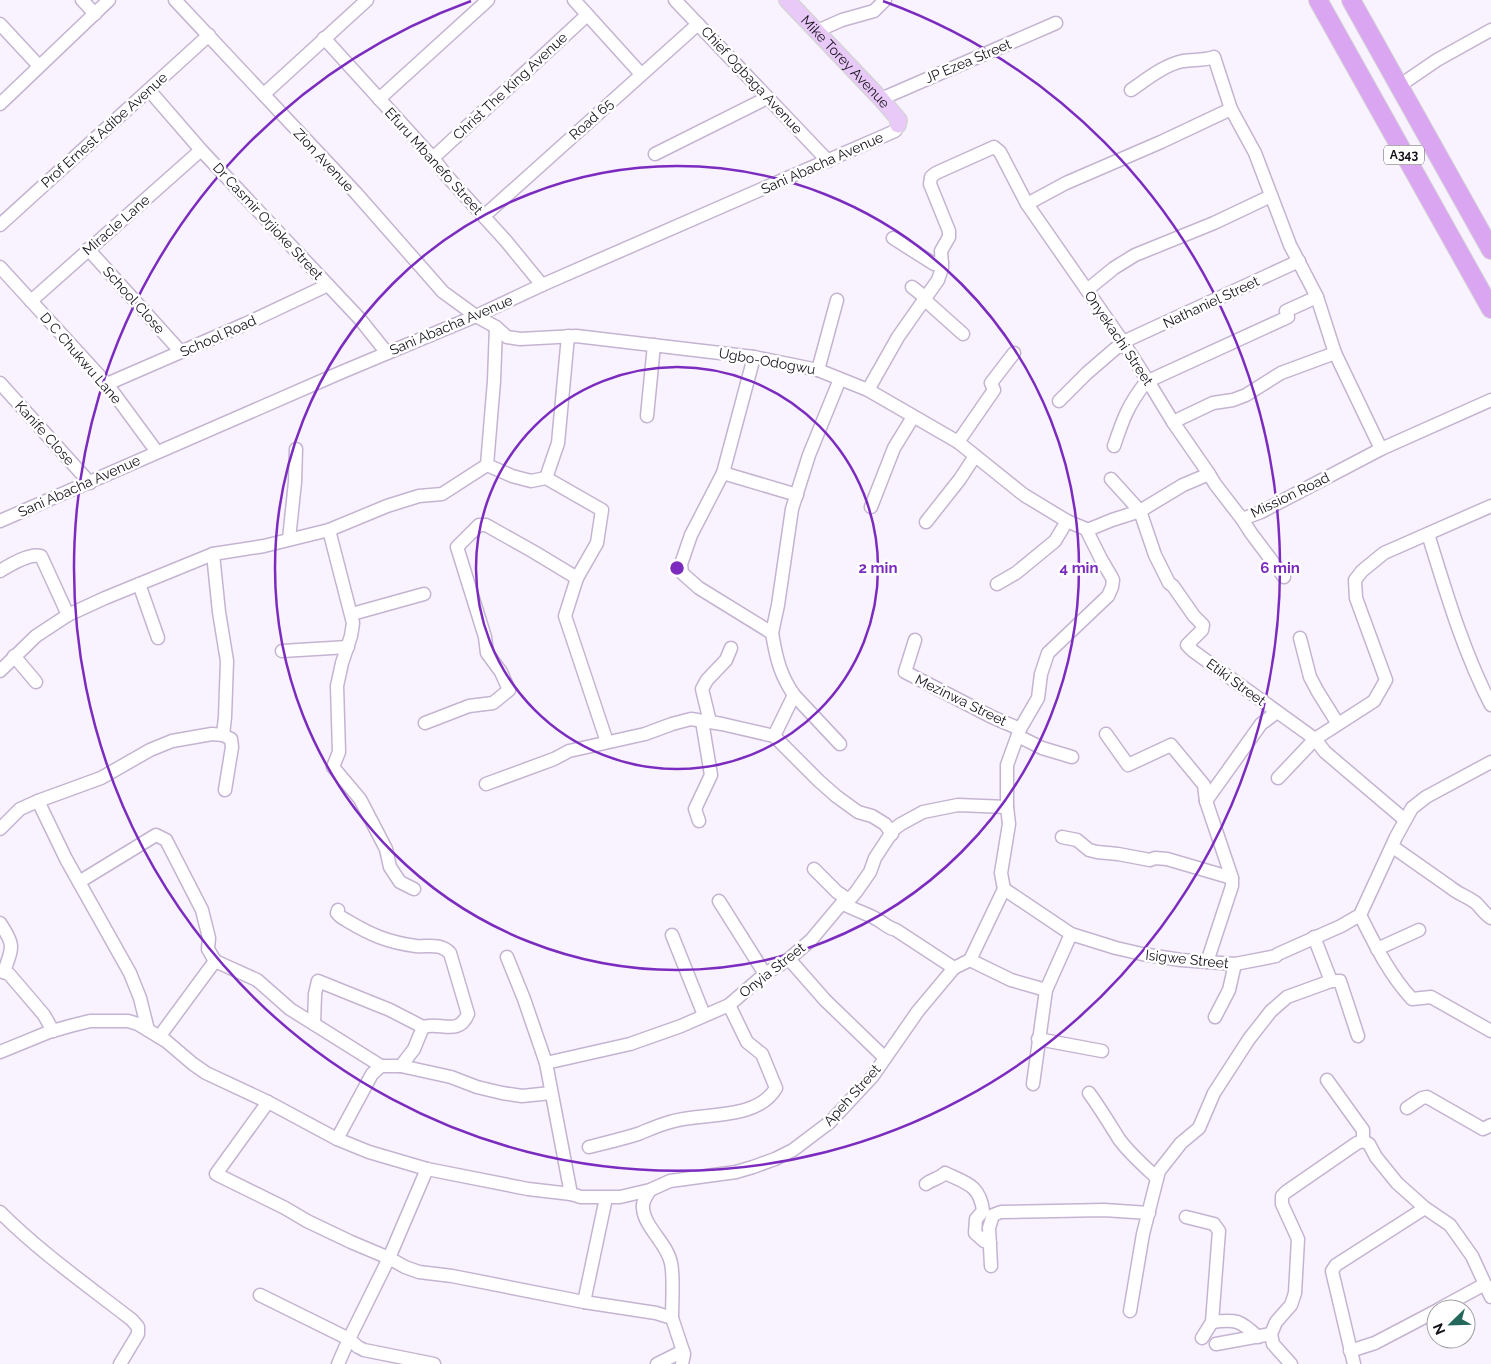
<svg xmlns="http://www.w3.org/2000/svg" width="1491" height="1364" font-family="Raleway,sans-serif">
	<style>
		.lines { fill: none; stroke-linecap: round; stroke-linejoin: round }
		.minor-casing { stroke: #c4b4d1; stroke-width: 15 }
		.major-casing { stroke: #d5d4d6; stroke-width: 18 }
		.highway-casing { stroke: #d5d4d6; stroke-width: 20 }
		.minor { stroke: #fff; stroke-width: 12 }
		.major { stroke: #e9c9f7; stroke-width: 15 }
		.highway { stroke: #daa5f1; stroke-width: 18 }
		.ring { fill: none; stroke: #7b2cbf; stroke-width: 2.5 }
		.labels { text-anchor: middle; stroke-width: 5; stroke-linejoin: round; paint-order: stroke }
		.shield { fill: #fff; stroke: #5c585f; stroke-width: 1 }
		.shield-label { font-size: 12px; font-weight: bold; fill: #16111b }
		.street-label { font-size: 14px; fill: #16111b; stroke: #fff }
		.centre { fill: #7b2cbf; stroke: #fff; stroke-width: 2.5 }
		.ring-label { font-size: 15px; text-anchor: middle; font-weight: bold; fill: #7b2cbf; stroke: #fff; stroke-width: 5; stroke-linejoin: round; paint-order: stroke }
	</style>
	<rect width="100%" height="100%" fill="#f9f3ff"/>
	<g class="lines">
		<defs>
			<g id="minor">
				<polyline points="82,0 95,14"/>
				<polyline points="175,0 356,193 443,292 476,316 496,327 507,337 520,339 576,336 754,357 818,370 868,390 958,442 1024,495 1067,521 1086,529 1090,529 1112,520 1140,511 1183,485 1209,474 1215,484 1242,519 1261,512 1381,449 1491,400"/>
				<polyline points="574,0 641,74"/>
				<polyline points="675,0 828,161"/>
				<polyline points="0,24 39,66"/>
				<polyline points="817,31 842,20 874,11 885,0"/>
				<polyline points="324,38 433,158 446,175 506,241 542,285"/>
				<polyline points="1399,86 1437,60 1491,30"/>
				<polyline points="149,90 201,150 359,318 387,353"/>
				<path d="M1131,90C1147,79 1164,65 1183,61C1194,59 1203,61 1214,57L1231,109L1255,153L1290,245L1317,297L1335,353L1381,449"/>
				<polyline points="264,94 367,0"/>
				<polyline points="379,99 488,0"/>
				<polyline points="881,99 1056,23"/>
				<polyline points="0,104 109,0"/>
				<polyline points="655,154 767,98"/>
				<polyline points="433,158 587,15"/>
				<polyline points="1027,204 1066,183 1161,142 1231,109"/>
				<polyline points="484,216 698,24"/>
				<polyline points="0,225 209,35"/>
				<polyline points="893,238 934,264 942,262"/>
				<polyline points="88,249 181,352"/>
				<polyline points="0,267 107,384 157,452"/>
				<polyline points="912,287 926,298"/>
				<polyline points="1087,290 1114,268 1135,255 1214,223 1271,196"/>
				<polyline points="925,300 963,334"/>
				<polyline points="31,301 201,150"/>
				<path d="M754,357L723,473L691,535L681,564L682,573L699,588L772,633C776,657 780,675 794,695L774,736"/>
				<polyline points="818,370 837,300"/>
				<polyline points="0,383 90,483"/>
				<polyline points="107,384 245,324 328,285"/>
				<polyline points="868,390 898,337 938,280 942,268 941,251 949,237 949,231 930,184 931,177 936,173 994,147 1000,152 1027,204 1123,342 1148,381 1173,422 1209,474"/>
				<polyline points="1059,401 1087,373 1123,342 1299,261"/>
				<polyline points="647,416 654,345"/>
				<polyline points="1173,422 1213,403 1233,400 1246,395 1281,373 1335,353"/>
				<polyline points="958,442 994,390 991,383 1014,353"/>
				<path d="M1114,446C1123,419 1128,405 1146,382L1288,317L1286,311L1317,297"/>
				<polyline points="487,465 512,476 531,481 546,478 602,510 597,543 577,578 565,616 607,742"/>
				<polyline points="723,473 797,495"/>
				<polyline points="546,478 558,443 568,336"/>
				<polyline points="1111,479 1140,511 1155,555 1169,583 1173,586 1194,616 1203,625 1202,630 1187,645 1193,651 1315,739 1325,752 1405,820"/>
				<polyline points="871,507 894,448 913,417"/>
				<polyline points="1242,519 1251,533 1284,577"/>
				<polyline points="0,521 342,372 476,316 542,285 895,131 898,125"/>
				<polyline points="926,522 960,479 975,456"/>
				<polyline points="329,530 353,623 351,636 342,663 337,686 339,752 333,767 360,799 386,849 390,867 400,882 414,889"/>
				<path d="M1428,534C1446,592 1463,651 1491,705"/>
				<polyline points="289,539 295,482 296,449"/>
				<polyline points="213,554 219,612 227,661 225,717 223,735"/>
				<path d="M0,571C10,565 29,553 41,556L68,615"/>
				<polyline points="139,584 158,638"/>
				<polyline points="997,584 1016,573 1055,541 1067,521"/>
				<polyline points="352,614 424,594"/>
				<polyline points="772,633 778,605 792,509 809,455 840,379"/>
				<polyline points="1300,638 1310,677 1318,692 1338,724"/>
				<polyline points="915,640 905,672 992,717 1020,729"/>
				<polyline points="282,651 348,647"/>
				<polyline points="14,656 36,682"/>
				<polyline points="0,671 36,636 68,615 105,598 213,554 264,546 329,530 387,506 419,496 442,494 487,465 494,381 496,327"/>
				<polyline points="794,695 840,744"/>
				<polyline points="710,722 702,689 707,680 726,660 731,648"/>
				<polyline points="425,723 469,706 493,703 509,690 501,672 487,653 485,637 457,547 479,525 486,525 534,552 577,578"/>
				<polyline points="1106,734 1128,765 1171,745 1204,785 1206,801 1232,878 1232,886 1207,962"/>
				<polyline points="1018,736 1042,748 1072,757"/>
				<polyline points="1278,778 1315,739 1374,701 1386,680 1356,598 1355,580 1362,571 1384,553 1491,506"/>
				<polyline points="486,784 554,759 569,751 645,734 672,724 691,719 722,724 774,736 819,781 836,796 858,812 872,816 885,824 892,834"/>
				<polyline points="38,801 101,778 150,750 172,741 212,734 223,735 231,739 232,747 225,790"/>
				<polyline points="1206,801 1261,724 1277,712"/>
				<polyline points="699,821 695,809 711,775 702,721"/>
				<polyline points="0,829 20,809 38,801 66,859 130,973 140,998 148,1030"/>
				<polyline points="1062,837 1077,840 1089,850 1097,852 1118,854 1150,860 1155,858 1167,859 1232,878"/>
				<path d="M1393,847L1450,887C1458,894 1467,896 1476,903C1481,908 1485,914 1491,918"/>
				<polyline points="814,869 837,892 849,900"/>
				<polyline points="79,882 156,835 166,840 202,910 209,938 208,949 215,961 257,980 290,1009 381,1066"/>
				<polyline points="1004,889 1071,934 1116,948 1142,954 1181,960 1235,964 1276,956 1278,954 1341,926 1360,915 1396,837 1412,808 1426,797 1491,762"/>
				<polyline points="1004,889 1001,873 1009,824 1007,807 1007,765 1020,729 1038,698 1041,674 1048,653 1108,596 1112,587 1113,580 1111,576 1101,559 1086,529"/>
				<polyline points="719,901 765,974"/>
				<path d="M842,903C853,910 867,913 878,920C885,924 888,928 896,930L954,968"/>
				<path d="M338,910L337,913C340,917 342,918 346,920C371,935 387,942 416,946C429,947 440,943 450,953L468,1014C458,1037 440,1021 423,1027"/>
				<path d="M1360,915C1375,945 1389,974 1412,999L1431,997L1491,1031"/>
				<path d="M0,923C16,947 12,947 4,972"/>
				<polyline points="672,935 704,1015"/>
				<polyline points="1314,937 1331,981"/>
				<polyline points="1377,949 1419,930"/>
				<polyline points="507,957 524,999 546,1063 571,1194"/>
				<polyline points="789,959 825,1000 885,1058"/>
				<polyline points="970,960 1011,980 1046,990"/>
				<polyline points="0,971 9,974 44,1015 53,1031"/>
				<polyline points="1215,1017 1229,990 1235,964"/>
				<polyline points="314,1024 315,994 318,981 390,1010 423,1027 414,1049 401,1066"/>
				<polyline points="159,1037 215,961"/>
				<polyline points="1038,1039 1102,1051"/>
				<polyline points="0,1052 49,1032 70,1026 90,1021 128,1021 138,1024 166,1041 193,1064 206,1073 268,1102 337,1139 369,1152 427,1169 528,1189 571,1194 581,1197 620,1197 650,1190 670,1181 736,1172 753,1167 775,1159 793,1150 830,1122 872,1077 918,1011 954,968 970,960 1004,889"/>
				<polyline points="546,1063 630,1044 681,1026 729,1005 765,974 789,959 811,940 842,903 849,900 856,892 870,872 875,858 894,829 901,824 923,812 958,805 1007,807"/>
				<polyline points="1327,1080 1363,1130 1363,1141"/>
				<polyline points="1033,1084 1046,990 1071,934"/>
				<path d="M1089,1093C1100,1108 1109,1123 1119,1139C1130,1154 1144,1166 1157,1178"/>
				<polyline points="268,1102 216,1174 285,1208 307,1221 351,1242 389,1258 405,1267 419,1272 452,1276 584,1302 656,1313 672,1318 684,1354 682,1364"/>
				<polyline points="1407,1108 1422,1098 1427,1097 1483,1129 1491,1125"/>
				<polyline points="337,1139 372,1074 381,1066 401,1066 451,1077 477,1087 502,1093 522,1096 551,1093"/>
				<path d="M589,1147C605,1143 622,1139 638,1134C648,1130 659,1125 670,1122C702,1112 757,1121 776,1088L762,1054L747,1042L729,1005"/>
				<path d="M926,1184C932,1179 939,1179 945,1173C966,1183 980,1185 983,1211L976,1219L975,1233L984,1241L990,1243"/>
				<path d="M650,1190C647,1195 642,1201 643,1208C644,1227 667,1243 671,1263C674,1276 672,1303 672,1318"/>
				<path d="M0,1212C40,1252 87,1285 132,1320L138,1327V1334L120,1364"/>
				<polyline points="1186,1217 1214,1224 1219,1231 1212,1322 1202,1338"/>
				<polyline points="991,1266 989,1228 993,1215 1001,1212 1104,1210 1149,1213"/>
				<polyline points="260,1295 349,1339 358,1347 364,1350 434,1364"/>
				<polyline points="584,1302 606,1198"/>
				<polyline points="1439,1309 1485,1284"/>
				<polyline points="1130,1311 1143,1234 1159,1171 1181,1143 1199,1128 1214,1093 1249,1039 1271,1011 1287,997 1331,981 1340,981 1358,1036"/>
				<path d="M1212,1322C1236,1319 1240,1320 1258,1337"/>
				<polyline points="1216,1344 1271,1334"/>
				<polyline points="1350,1351 1375,1343 1436,1311"/>
				<polyline points="338,1364 349,1339 389,1258 427,1169"/>
				<polyline points="657,1364 683,1351"/>
				<polyline points="1291,1364 1273,1344 1271,1334 1276,1322 1291,1305 1295,1293 1298,1239 1282,1204 1282,1196 1286,1192 1357,1143 1363,1141 1369,1144 1376,1157 1397,1183 1425,1208 1450,1225 1472,1256 1491,1297"/>
				<polyline points="1354,1364 1332,1271 1336,1265 1425,1208"/>
			</g>
			<g id="major">
				<path id="s1" d="M787,0L881,99L899,120L898,125"/>
			</g>
			<g id="highway">
				<polyline points="1318,0 1491,309"/>
				<polyline points="1351,0 1491,250"/>
			</g>
		</defs>
		<!-- minor casing -->
		<use href="#minor" class="minor-casing"/>
		<!-- major casing -->
		<use href="#major" class="major-casing"/>
		<!-- highway casing -->
		<use href="#highway" class="highway-casing"/>
		<!-- minor -->
		<use href="#minor" class="minor"/>
		<!-- major -->
		<use href="#major" class="major"/>
		<!-- highway -->
		<use href="#highway" class="highway"/>
	</g>
	<!-- distance rings -->
	<g class="ring">
		<circle cx="677" cy="568" r="201"/>
		<circle cx="677" cy="568" r="402"/>
		<path d="M883 1A603 603 0 1 1 471 1"/>
	</g>
	<g class="labels">
		<!-- shield labels -->
		<rect class="shield" x="1384" y="145.5" width="40" height="19" rx="4"/>
		<g class="shield-label">
			<text x="1404" y="159">A343</text>
		</g>
		<!-- street labels -->
		<g class="street-label">
			<text transform="translate(968 61) rotate(-23)" y="5">JP Ezea Street</text>
			<text dy="5" stroke="none"><textPath href="#s1" startOffset="85">Mike Torey Avenue</textPath></text>
			<text transform="translate(752 80) rotate(47)" y="5">Chief Ogbaga Avenue</text>
			<text transform="translate(510 86) rotate(-43)" y="5">Christ The King Avenue</text>
			<text transform="translate(591 119) rotate(-42)" y="5">Road 65</text>
			<text transform="translate(104 130) rotate(-42)" y="5">Prof Ernest Adibe Avenue</text>
			<text transform="translate(324 160) rotate(47)" y="5">Zion Avenue</text>
			<text transform="translate(434 161) rotate(48)" y="5">Efuru Mbanefo Street</text>
			<text transform="translate(822 163) rotate(-24)" y="5">Sani Abacha Avenue</text>
			<text transform="translate(268 221) rotate(47)" y="5">Dr Casmir Orjioke Street</text>
			<text transform="translate(116 225) rotate(-41)" y="5">Miracle Lane</text>
			<text transform="translate(134 300) rotate(48)" y="5">School Close</text>
			<text transform="translate(1211 302) rotate(-25)" y="5">Nathaniel Street</text>
			<text transform="translate(451 325) rotate(-23)" y="5">Sani Abacha Avenue</text>
			<text transform="translate(218 336) rotate(-24)" y="5">School Road</text>
			<text transform="translate(1119 338) rotate(56)" y="5">Onyekachi Street</text>
			<text transform="translate(81 358) rotate(49)" y="5">D C Chukwu Lane</text>
			<text transform="translate(767 361) rotate(10)" y="5">Ugbo-Odogwu</text>
			<text transform="translate(45 433) rotate(48)" y="5">Kanife Close</text>
			<text transform="translate(79 486) rotate(-24)" y="5">Sani Abacha Avenue</text>
			<text transform="translate(1290 495) rotate(-26)" y="5">Mission Road</text>
			<text transform="translate(1236 682) rotate(36)" y="5">Etiki Street</text>
			<text transform="translate(961 700) rotate(26)" y="5">Mezinwa Street</text>
			<text transform="translate(1187 959) rotate(6)" y="5">Isigwe Street</text>
			<text transform="translate(772 970) rotate(-38)" y="5">Onyia Street</text>
			<text transform="translate(852 1095) rotate(-48)" y="5">Apeh Street</text>
		</g>
	</g>
	<circle cx="677" cy="568" r="8" class="centre"/>
	<g class="ring-label">
		<text x="878" y="573">2 min</text>
		<text x="1079" y="573">4 min</text>
		<text x="1280" y="573">6 min</text>
	</g>
	<!-- north arrow -->
	<g transform="translate(1451 1324) rotate(247)"><circle r="24" fill="#ffffff" stroke="#a2a0a4"/>
	<path d="M0-4L9 19L0 12L-9 19Z" fill="#23685b"/>
	<text y="-8" font-size="14" font-weight="bold" text-anchor="middle" fill="#16111b">N</text>
	</g>
</svg>
